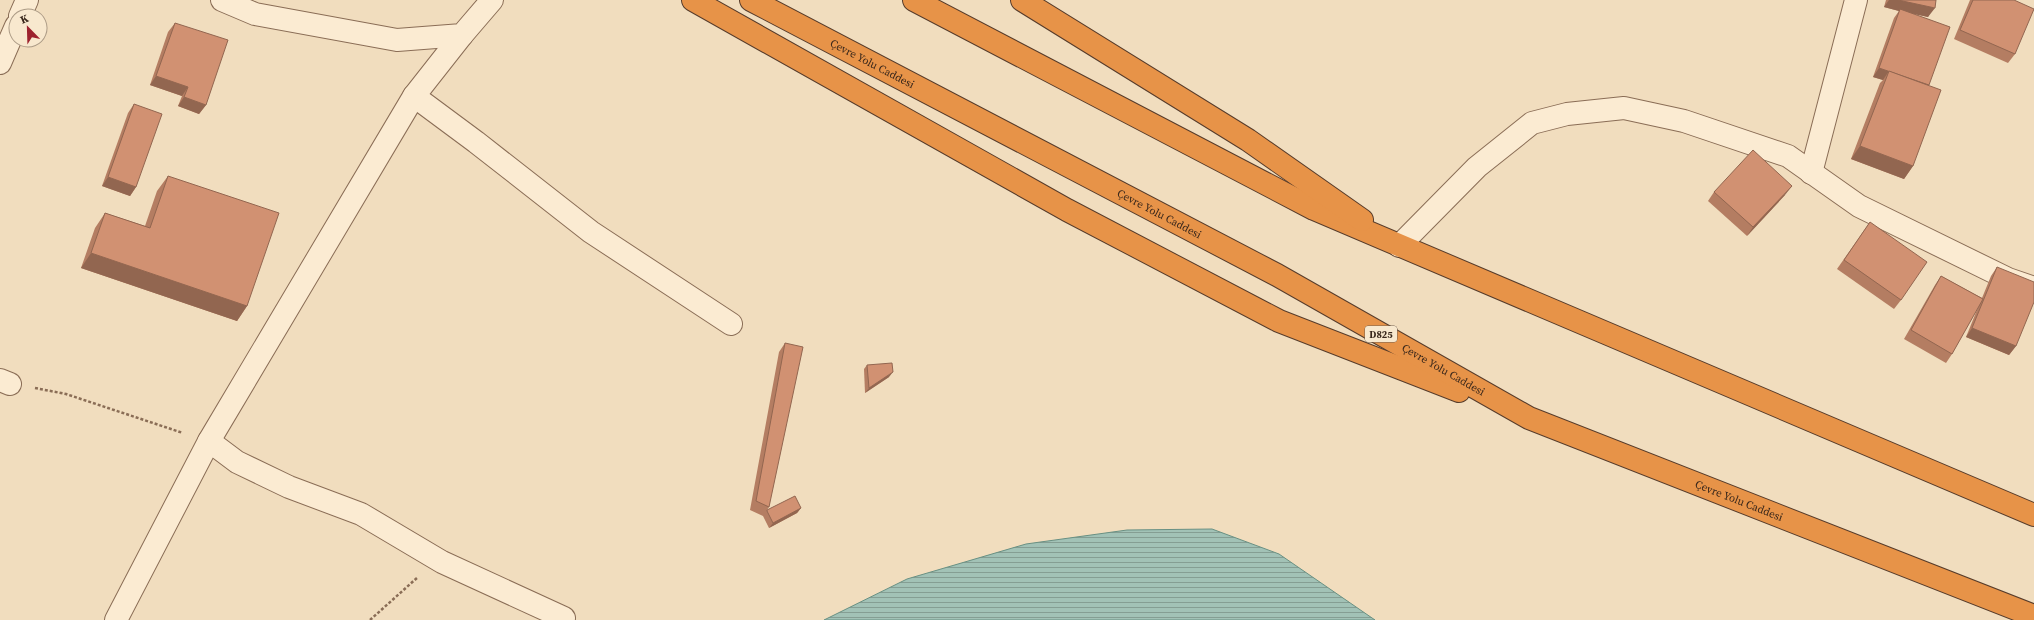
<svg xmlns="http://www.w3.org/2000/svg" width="2034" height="620" font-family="'Source Serif 4',serif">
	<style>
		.water { fill: url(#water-rules); stroke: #699083 }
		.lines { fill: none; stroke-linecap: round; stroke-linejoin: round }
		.minor-casing { stroke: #8a6d56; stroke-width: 24 }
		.highway-casing { stroke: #573c2b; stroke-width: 24 }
		.path { stroke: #8a6d56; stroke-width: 2.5; stroke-dasharray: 3 2; stroke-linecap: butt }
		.minor { stroke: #fbebd2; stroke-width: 22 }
		.highway { stroke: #e79348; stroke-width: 22 }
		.wall { fill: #b47d62 }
		.shaded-wall { fill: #926650 }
		.building { fill: #d19172; stroke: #926650 }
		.labels { text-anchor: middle; stroke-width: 3; stroke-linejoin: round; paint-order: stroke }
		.shield { fill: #f8e8ce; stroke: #726151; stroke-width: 1 }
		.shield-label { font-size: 10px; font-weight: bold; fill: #39271b }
		.street-label { font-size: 11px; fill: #39271b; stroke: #f8e8ce }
	</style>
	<defs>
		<pattern id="water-rules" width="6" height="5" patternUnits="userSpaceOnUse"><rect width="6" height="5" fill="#a2c2b6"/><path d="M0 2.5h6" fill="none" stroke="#859e93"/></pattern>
	</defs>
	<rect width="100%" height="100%" fill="#f1ddbe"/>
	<!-- water -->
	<polygon class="water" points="1212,529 1279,554 1375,620 824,620 907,579 1026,544 1127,530"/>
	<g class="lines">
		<defs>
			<g id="minor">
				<polyline points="222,0 255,14 397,40 462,35 492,0"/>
				<polyline points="20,16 27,0"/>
				<polyline points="462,35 414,96 476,142 591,232 731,324"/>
				<polyline points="0,63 16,26"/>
				<polyline points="1811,173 1856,0"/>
				<polyline points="1399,246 1477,167 1532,123 1567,114 1624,108 1684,121 1788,156 1859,206 2008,279 2034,288"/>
				<polyline points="0,380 10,384"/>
				<polyline points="209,441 237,462 289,487 361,514 442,562 564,618"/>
				<polyline points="116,620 209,441 414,96"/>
			</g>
			<g id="highway">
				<polyline points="693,0 1067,210 1279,321 1459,391"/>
				<path id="s1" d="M751,0L1277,275L1529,418L2034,616"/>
				<polyline points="914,0 1314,209 2034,515"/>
				<polyline points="1022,0 1248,140 1362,220"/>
			</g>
		</defs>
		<!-- minor casing -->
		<use href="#minor" class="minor-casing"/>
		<!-- highway casing -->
		<use href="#highway" class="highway-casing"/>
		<!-- path -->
		<g class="path">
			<polyline points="35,388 66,394 183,433"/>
			<polyline points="370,620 418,577"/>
		</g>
		<!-- minor -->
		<use href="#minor" class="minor"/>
		<!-- highway -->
		<use href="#highway" class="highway"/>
	</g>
	<!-- wall -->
	<g class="wall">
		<polygon points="1886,0 1936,0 1928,17 1912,13 1929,86 1913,166 1904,179 1851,159 1880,83 1883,80 1873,77 1894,18 1899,11 1884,7"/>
		<polygon points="1970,0 2014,0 2015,54 2008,63 1954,39"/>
		<polygon points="175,23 206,105 199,114 178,106 182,96 150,85 168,32"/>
		<polygon points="134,104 136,187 130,196 102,186 128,113"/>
		<polygon points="168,176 247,306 237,321 81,268 95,228 105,213 145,226 157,191"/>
		<polygon points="1714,192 1785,195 1747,236 1708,201"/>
		<polygon points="1870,222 1901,300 1894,309 1837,269"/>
		<polygon points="1997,267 2016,346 2009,355 1966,337 1979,305 1952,354 1946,363 1904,339 1935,285 1941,276 1982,298 1991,276"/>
		<polygon points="785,343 769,507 767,510 801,508 797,513 769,528 763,516 750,510 779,352"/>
		<polygon points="867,365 889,377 865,393 864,369"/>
	</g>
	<!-- shaded-wall -->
	<g class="shaded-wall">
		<polygon points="1889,0 1898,0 1935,8 1928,17 1899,11 1900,9 1899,11 1884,7"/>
		<polygon points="1879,68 1889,71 1883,80 1873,77"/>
		<polygon points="156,76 188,87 182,96 150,85"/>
		<polygon points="184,97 206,105 199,114 178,106"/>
		<polygon points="1860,146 1913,166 1904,179 1851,159"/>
		<polygon points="108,177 136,187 130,196 102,186"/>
		<polygon points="1792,186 1785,195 1747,236 1753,227"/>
		<polygon points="91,253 247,306 237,321 81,268"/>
		<polygon points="1972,328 2016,346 2009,355 1966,337"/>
		<polygon points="893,372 889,377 865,393 869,388"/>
		<polygon points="801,508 797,513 769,528 773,523"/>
	</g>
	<!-- building -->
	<g class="building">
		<polygon points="1898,0 1936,0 1935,8"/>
		<polygon points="1973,0 2014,0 2034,9 2015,54 1960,30"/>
		<polygon points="1900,9 1950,27 1929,85 1879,68"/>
		<polygon points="175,23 228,40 206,105 184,97 188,87 156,76"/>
		<polygon points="1889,71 1941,90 1913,166 1860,146"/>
		<polygon points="134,104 162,114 136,187 108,177"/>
		<polygon points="1753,150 1792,186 1753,227 1714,192"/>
		<polygon points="168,176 279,213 247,306 91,253 105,213 150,228"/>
		<polygon points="1870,222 1927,262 1901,300 1844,260"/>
		<polygon points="1997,267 2034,282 2034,302 2016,346 1972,328"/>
		<polygon points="1941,276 1983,299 1952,354 1911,330"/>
		<polygon points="785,343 803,347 769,507 756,501"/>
		<polygon points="892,363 893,372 869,388 867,365"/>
		<polygon points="795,496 801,508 773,523 767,511 767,510"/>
	</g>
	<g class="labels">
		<!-- shield labels -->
		<rect class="shield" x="1365" y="326" width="32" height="16" rx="3"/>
		<g class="shield-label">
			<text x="1381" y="338">D825</text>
		</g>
		<!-- street labels -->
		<g class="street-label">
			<text dy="4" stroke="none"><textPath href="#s1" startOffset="137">Çevre Yolu Caddesi</textPath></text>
			<text dy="4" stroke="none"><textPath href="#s1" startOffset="461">Çevre Yolu Caddesi</textPath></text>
			<text dy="4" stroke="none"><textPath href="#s1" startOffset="785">Çevre Yolu Caddesi</textPath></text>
			<text dy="4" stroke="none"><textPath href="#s1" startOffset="1109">Çevre Yolu Caddesi</textPath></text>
		</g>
	</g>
	<!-- north arrow -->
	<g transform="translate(28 28) rotate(337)"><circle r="19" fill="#f8e8ce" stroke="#ac9b86"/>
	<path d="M0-3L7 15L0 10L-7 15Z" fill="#9d222e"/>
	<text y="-6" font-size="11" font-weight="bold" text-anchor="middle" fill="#39271b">K</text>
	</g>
</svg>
